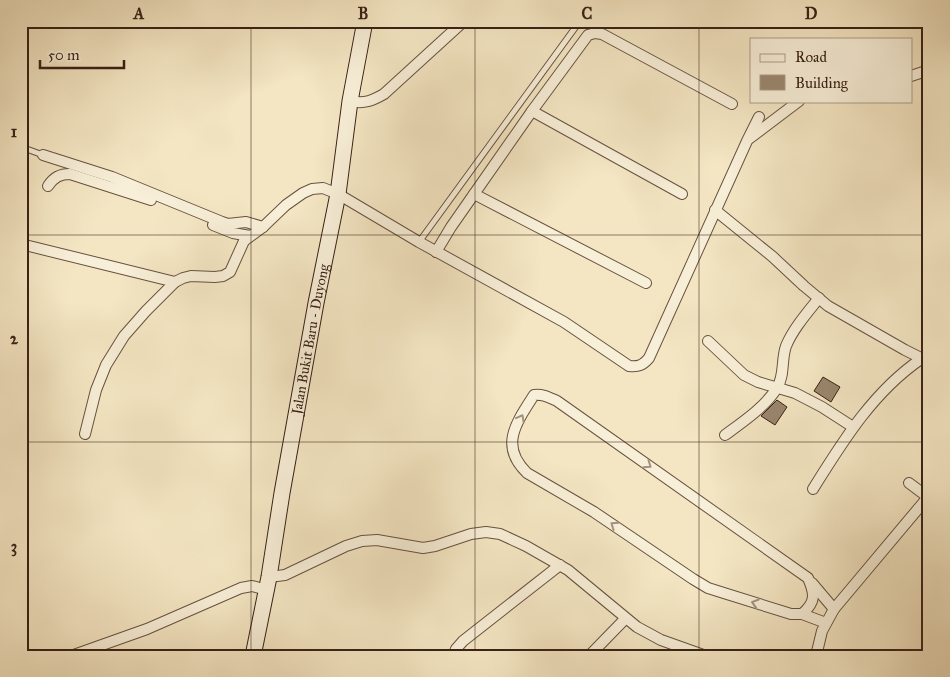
<svg xmlns="http://www.w3.org/2000/svg" width="950" height="677" font-family="'IM FELL Great Primer',serif">
	<style>
		.building { fill: #9a876f; stroke: #382015 }
		.lines { fill: none; stroke-linecap: round; stroke-linejoin: round }
		.service-casing { stroke: #675240; stroke-width: 7 }
		.minor-casing { stroke: #675240; stroke-width: 12 }
		.secondary-casing { stroke: #382015; stroke-width: 17 }
		.service { stroke: #f8efd8; stroke-width: 5 }
		.minor { stroke: #f8efd8; stroke-width: 10 }
		.secondary { stroke: #f8efd8; stroke-width: 15 }
		.oneway { stroke: #a29280 }
		.grid { fill: none; stroke: #382015; stroke-width: 1; stroke-opacity: 0.55 }
		.labels { text-anchor: middle; stroke-width: 4; stroke-linejoin: round; paint-order: stroke }
		.street-label { font-size: 14px; fill: #382015; stroke: #f8efd8 }
		.neatline { fill: none; stroke: #382015; stroke-width: 2 }
		.grid-label { font-size: 16px; text-anchor: middle; font-weight: bold; fill: #382015 }
	</style>
	<rect width="100%" height="100%" fill="#f4e6c3"/>
	<filter id="stains"><feTurbulence type="fractalNoise" baseFrequency=".004" numOctaves="4"/><feColorMatrix values="0 0 0 0 .2 0 0 0 0 .09 0 0 0 0 .02 0 0 0 .5 -.17"/></filter>
	<radialGradient id="worn" r=".72"><stop offset=".6" stop-color="#630" stop-opacity="0"/><stop offset="1" stop-color="#630" stop-opacity=".3"/></radialGradient>
	<!-- building -->
	<g class="building">
		<polygon points="823,377 840,387 831,402 814,391"/>
		<polygon points="777,400 787,407 775,425 761,416"/>
	</g>
	<g class="lines">
		<defs>
			<g id="service">
				<polyline points="21,147 43,155"/>
				<polyline points="419,242 580,21"/>
			</g>
			<g id="minor">
				<polyline points="911,76 929,70"/>
				<path d="M350,101C364,104 372,101 384,94L464,21"/>
				<polyline points="532,111 682,194"/>
				<polyline points="750,138 799,101"/>
				<polyline points="43,155 112,177 222,222 228,224 246,222 263,227"/>
				<path d="M48,186C54,177 60,174 70,174L151,200"/>
				<polyline points="474,194 646,283"/>
				<polyline points="715,210 773,257 804,286 828,306 905,350 929,362"/>
				<polyline points="213,225 233,233 250,236"/>
				<polyline points="21,244 175,282"/>
				<polyline points="436,252 451,227 532,111 588,35 595,33 602,34 732,104"/>
				<polyline points="708,341 744,375 758,382 795,393 822,407 853,427"/>
				<path d="M85,434L96,390L106,365L124,336L146,311L175,282L183,278L191,276L215,277L223,276L230,272L244,241L263,227L286,205L303,193L312,189L323,188L338,194L419,242L564,322L629,366C639,367 643,365 649,358L747,141L759,117"/>
				<path d="M725,435C743,422 765,407 777,388C785,375 781,360 786,346C793,329 807,313 819,298"/>
				<polyline points="909,483 929,498"/>
				<path d="M813,489C843,441 873,392 921,359"/>
				<polyline points="269,577 285,575 346,546 362,541 377,540 423,548 435,546 471,534 486,532 500,534 526,546 568,570 637,627 661,640 706,656"/>
				<polyline points="812,583 834,609"/>
				<path d="M802,614C816,602 815,594 808,578L557,401C548,397 543,394 534,395C516,423 499,446 527,473L594,512L693,579L708,588L727,594L791,614H802L826,623"/>
				<polyline points="71,656 147,629 241,588 252,586 267,590"/>
				<polyline points="453,656 456,649 463,641 560,565"/>
				<polyline points="589,656 625,619"/>
				<polyline points="816,656 822,631 834,609 928,497"/>
			</g>
			<g id="secondary">
				<path id="s1" d="M253,656L269,577L282,493L316,303L338,194L350,101L365,21"/>
			</g>
		</defs>
		<!-- service casing -->
		<use href="#service" class="service-casing"/>
		<!-- minor casing -->
		<use href="#minor" class="minor-casing"/>
		<!-- secondary casing -->
		<use href="#secondary" class="secondary-casing"/>
		<!-- service -->
		<use href="#service" class="service"/>
		<!-- minor -->
		<use href="#minor" class="minor"/>
		<!-- secondary -->
		<use href="#secondary" class="secondary"/>
	</g>
	<!-- one-way arrows -->
	<defs><path id="oneway-chevron" d="M-2-3.5L2.5 0L-2 3.5" fill="none" stroke-width="1.6" stroke-linecap="round" stroke-linejoin="round" transform="scale(1.25)"/></defs>
	<g class="oneway">
		<use href="#oneway-chevron" transform="translate(521 418) rotate(-62)"/>
		<use href="#oneway-chevron" transform="translate(648 465) rotate(35)"/>
		<use href="#oneway-chevron" transform="translate(614 525) rotate(-145)"/>
		<use href="#oneway-chevron" transform="translate(755 603) rotate(-163)"/>
	</g>
	<!-- grid -->
	<path class="grid" d="M251,21V656M475,21V656M699,21V656M21,235H929M21,442H929"/>
	<g class="labels">
		<!-- street labels -->
		<g class="street-label">
			<text dy="5" stroke="none"><textPath href="#s1" startOffset="322">Jalan Bukit Baru - Duyong</textPath></text>
		</g>
	</g>
	<!-- margin -->
	<rect width="950" height="677" fill="none" stroke="#f4e6c3" stroke-width="55"/>
	<!-- legend -->
	<rect x="750" y="38" width="162" height="65" fill="#f8efd8" stroke="#ab9c8a"/>
	<rect x="760" y="54" width="25" height="8" fill="#f8efd8" stroke="#ab9c8a"/>
	<text x="795" y="62" font-size="15" fill="#382015">Road</text>
	<rect x="760" y="75" width="25" height="15" fill="#9a876f" stroke="#ab9c8a"/>
	<text x="795" y="88" font-size="15" fill="#382015">Building</text>
	<!-- scale -->
	<path d="M40 60v8h84v-8" fill="none" stroke="#382015" stroke-width="2.5"/>
	<text x="48" y="60" font-size="15" fill="#382015" stroke="#f8efd8" stroke-width="4" paint-order="stroke">50 m</text>
	<rect x="28" y="28" width="894" height="622" class="neatline"/>
	<g class="grid-label">
		<text x="139" y="19">A</text>
		<text x="363" y="19">B</text>
		<text x="587" y="19">C</text>
		<text x="811" y="19">D</text>
		<text x="14" y="137">1</text>
		<text x="14" y="344">2</text>
		<text x="14" y="552">3</text>
	</g>
	<rect width="100%" height="100%" filter="url(#stains)"/>
	<rect width="100%" height="100%" fill="url(#worn)"/>
</svg>
